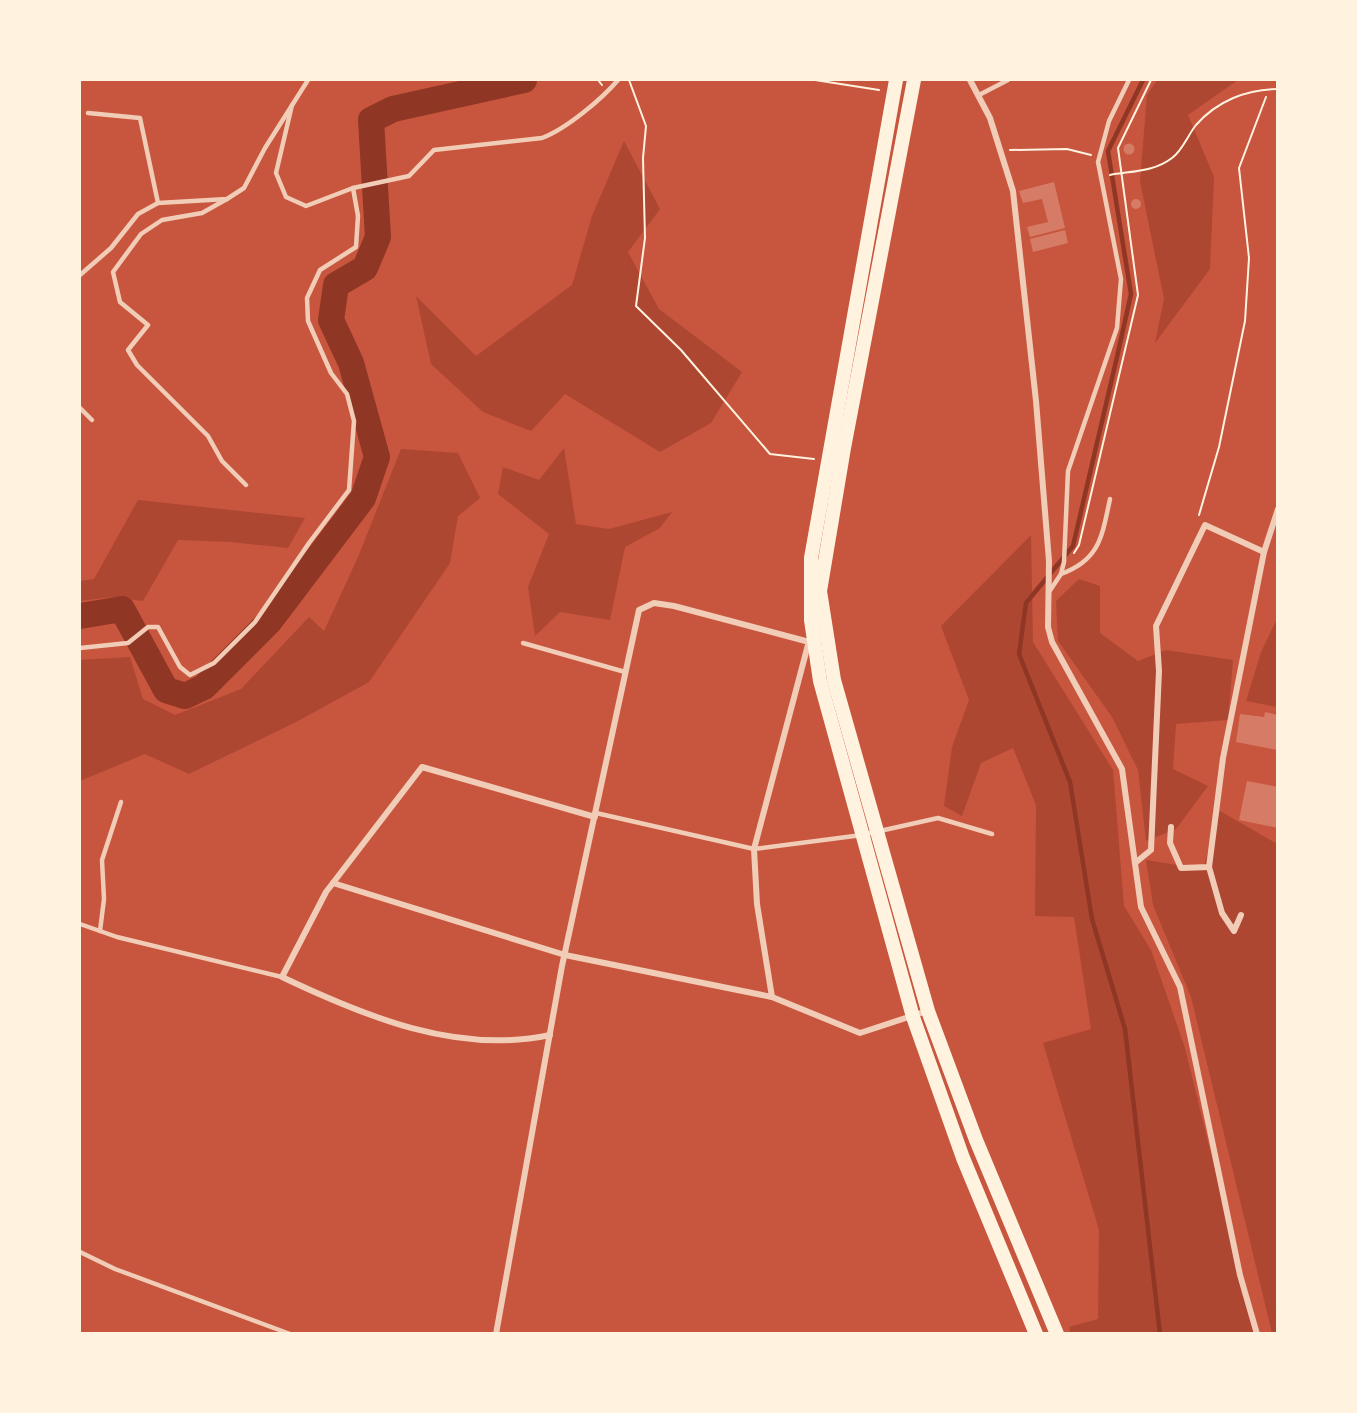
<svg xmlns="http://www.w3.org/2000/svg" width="1357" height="1413" font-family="Poppins,sans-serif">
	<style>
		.green { fill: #ae4732 }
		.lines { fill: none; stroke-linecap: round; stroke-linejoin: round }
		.stream { stroke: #8f3625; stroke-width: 4.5 }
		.river { stroke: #8f3625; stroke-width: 26 }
		.building { fill: #d67c66 }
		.path { stroke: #fff3e0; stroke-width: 2 }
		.service { stroke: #f1ccb7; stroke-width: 4.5 }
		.minor { stroke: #f1ccb7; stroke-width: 6 }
		.primary { stroke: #fff3e0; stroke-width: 14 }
	</style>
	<rect width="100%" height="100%" fill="#c8553d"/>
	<!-- green -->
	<g class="green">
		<polygon points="1157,80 1238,80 1188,115 1214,177 1210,269 1155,343 1164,299 1140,181 1147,95"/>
		<polygon points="624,141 660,209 628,252 659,309 742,372 711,423 660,452 565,394 531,431 483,412 431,364 416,296 476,356 572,285 592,216"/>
		<polygon points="564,448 576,524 609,529 672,512 660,528 625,547 610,620 560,612 535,636 528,587 549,534 498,494 503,467 539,480"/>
		<polygon points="401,449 458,453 480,498 458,516 450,563 369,682 296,722 189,774 145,754 80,781 80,660 130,657 143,699 175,715 241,689 309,617 324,631 358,557"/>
		<polygon points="138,500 305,518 288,548 230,542 178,540 143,601 112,597 80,601 80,581 94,579"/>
		<polygon points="1031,535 1033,642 1113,770 1124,906 1151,950 1185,1048 1255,1333 1071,1334 1069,1327 1098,1319 1099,1230 1043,1043 1091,1029 1074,917 1035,916 1036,805 1013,748 981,763 962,816 944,806 952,747 969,700 941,626"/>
		<polygon points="1079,579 1100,586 1100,633 1138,661 1166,650 1233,660 1228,720 1176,724 1173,769 1208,786 1176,829 1146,841 1138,770 1112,717 1058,641 1056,601"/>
		<polygon points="1277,619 1277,707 1246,701 1261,652"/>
		<polygon points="1220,811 1277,844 1277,1333 1272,1333 1191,997 1153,905 1146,860 1203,869"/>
	</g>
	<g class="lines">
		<!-- stream -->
		<polyline class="stream" points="1143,80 1108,151 1131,294 1117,357 1073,546 1026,603 1019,654 1070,782 1092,919 1125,1029 1160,1334"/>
		<!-- river -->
		<polyline class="river" points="80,616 122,609 166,690 185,696 204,687 270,621 363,498 377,457 351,363 331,320 336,285 365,268 378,237 371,120 393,109 524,80"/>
	</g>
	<!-- building -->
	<g class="building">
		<circle cx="1129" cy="149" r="5.5"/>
		<polygon points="1054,182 1065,228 1030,237 1027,227 1048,222 1042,199 1023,203 1019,191"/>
		<circle cx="1136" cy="204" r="5"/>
		<polygon points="1065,230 1068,243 1033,252 1030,239"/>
		<polygon points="1265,712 1278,715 1277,750 1236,742 1240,714 1264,717"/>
		<polygon points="1247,781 1278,787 1278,828 1239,820"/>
	</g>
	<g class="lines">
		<!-- path -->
		<g class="path">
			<polyline points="598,80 602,85"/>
			<polyline points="629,80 646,126 643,158 645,238 636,306 681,350 770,454 814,459"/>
			<polyline points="815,80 879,90"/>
			<polyline points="1010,150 1067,149 1091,155"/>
			<path d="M1110,175C1131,171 1154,172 1172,158C1182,151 1188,135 1196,125C1217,101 1247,89 1278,89"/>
			<polyline points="1199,515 1219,447 1245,321 1249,258 1239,168 1266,97"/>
			<polyline points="1074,553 1079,545 1138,295 1118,148 1151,80"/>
		</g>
		<!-- service -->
		<g class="service">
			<polyline points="979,95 1008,80"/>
			<path d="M292,105L276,173L286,197L306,206L353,188L409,176L434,150L542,138C566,129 602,99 618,80"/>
			<polyline points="88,113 140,118 158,203"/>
			<polyline points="227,199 202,213 162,220 141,234 113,272 120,302 148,325 128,350 137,365 208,436 222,461 246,485"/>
			<polyline points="80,275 111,248 138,214 158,203 227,199 244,188 265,148 308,80"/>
			<polyline points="80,408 92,420"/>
			<path d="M1061,574C1100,560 1102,536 1110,499"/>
			<polyline points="1049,592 1061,574 1064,562 1068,471 1117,328 1121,279 1098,162 1109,121 1129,80"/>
			<polyline points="523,643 625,672"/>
			<polyline points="80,648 128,643 148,627 158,627 180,667 190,675 214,663 255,622 309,543 349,490 354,421 347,394 331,373 308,321 307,298 320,270 356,247 358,216 353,188"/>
			<polyline points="596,813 754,849 862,835 938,818 992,834"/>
			<polyline points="80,924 117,937 282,977"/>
			<polyline points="100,931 104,899 102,860 121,802"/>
			<polyline points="80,1252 115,1269 290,1334"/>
		</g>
		<!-- minor -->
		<g class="minor">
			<polyline points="970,80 990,118 1013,191 1036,401 1049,561 1048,627 1052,642 1122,769 1141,907 1180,987 1240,1275 1257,1334"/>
			<polyline points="1171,827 1170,843 1181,868 1209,867 1223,758 1264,552"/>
			<polyline points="1135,863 1151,850 1159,671 1156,626 1205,525 1264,552 1278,509"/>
			<polyline points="1209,867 1222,913 1234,931 1241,915"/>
			<polyline points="333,883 565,955 772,997 860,1033 927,1011"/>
			<polyline points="772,997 757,904 754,849 809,641"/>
			<path d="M550,1035C457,1055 364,1016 282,977L326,892L422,767L595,817"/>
			<polyline points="496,1334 562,966 639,610 654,603 674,606 813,643"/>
		</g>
		<!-- primary -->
		<g class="primary">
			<polyline points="896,80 811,558 811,620 820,681 913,1017 963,1158 1036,1334"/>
			<polyline points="914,80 844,448 820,591 834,680 928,1011 976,1140 1057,1334"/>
		</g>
	</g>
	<!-- border -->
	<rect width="1357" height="1413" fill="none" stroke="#fff3e0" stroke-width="162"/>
</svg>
